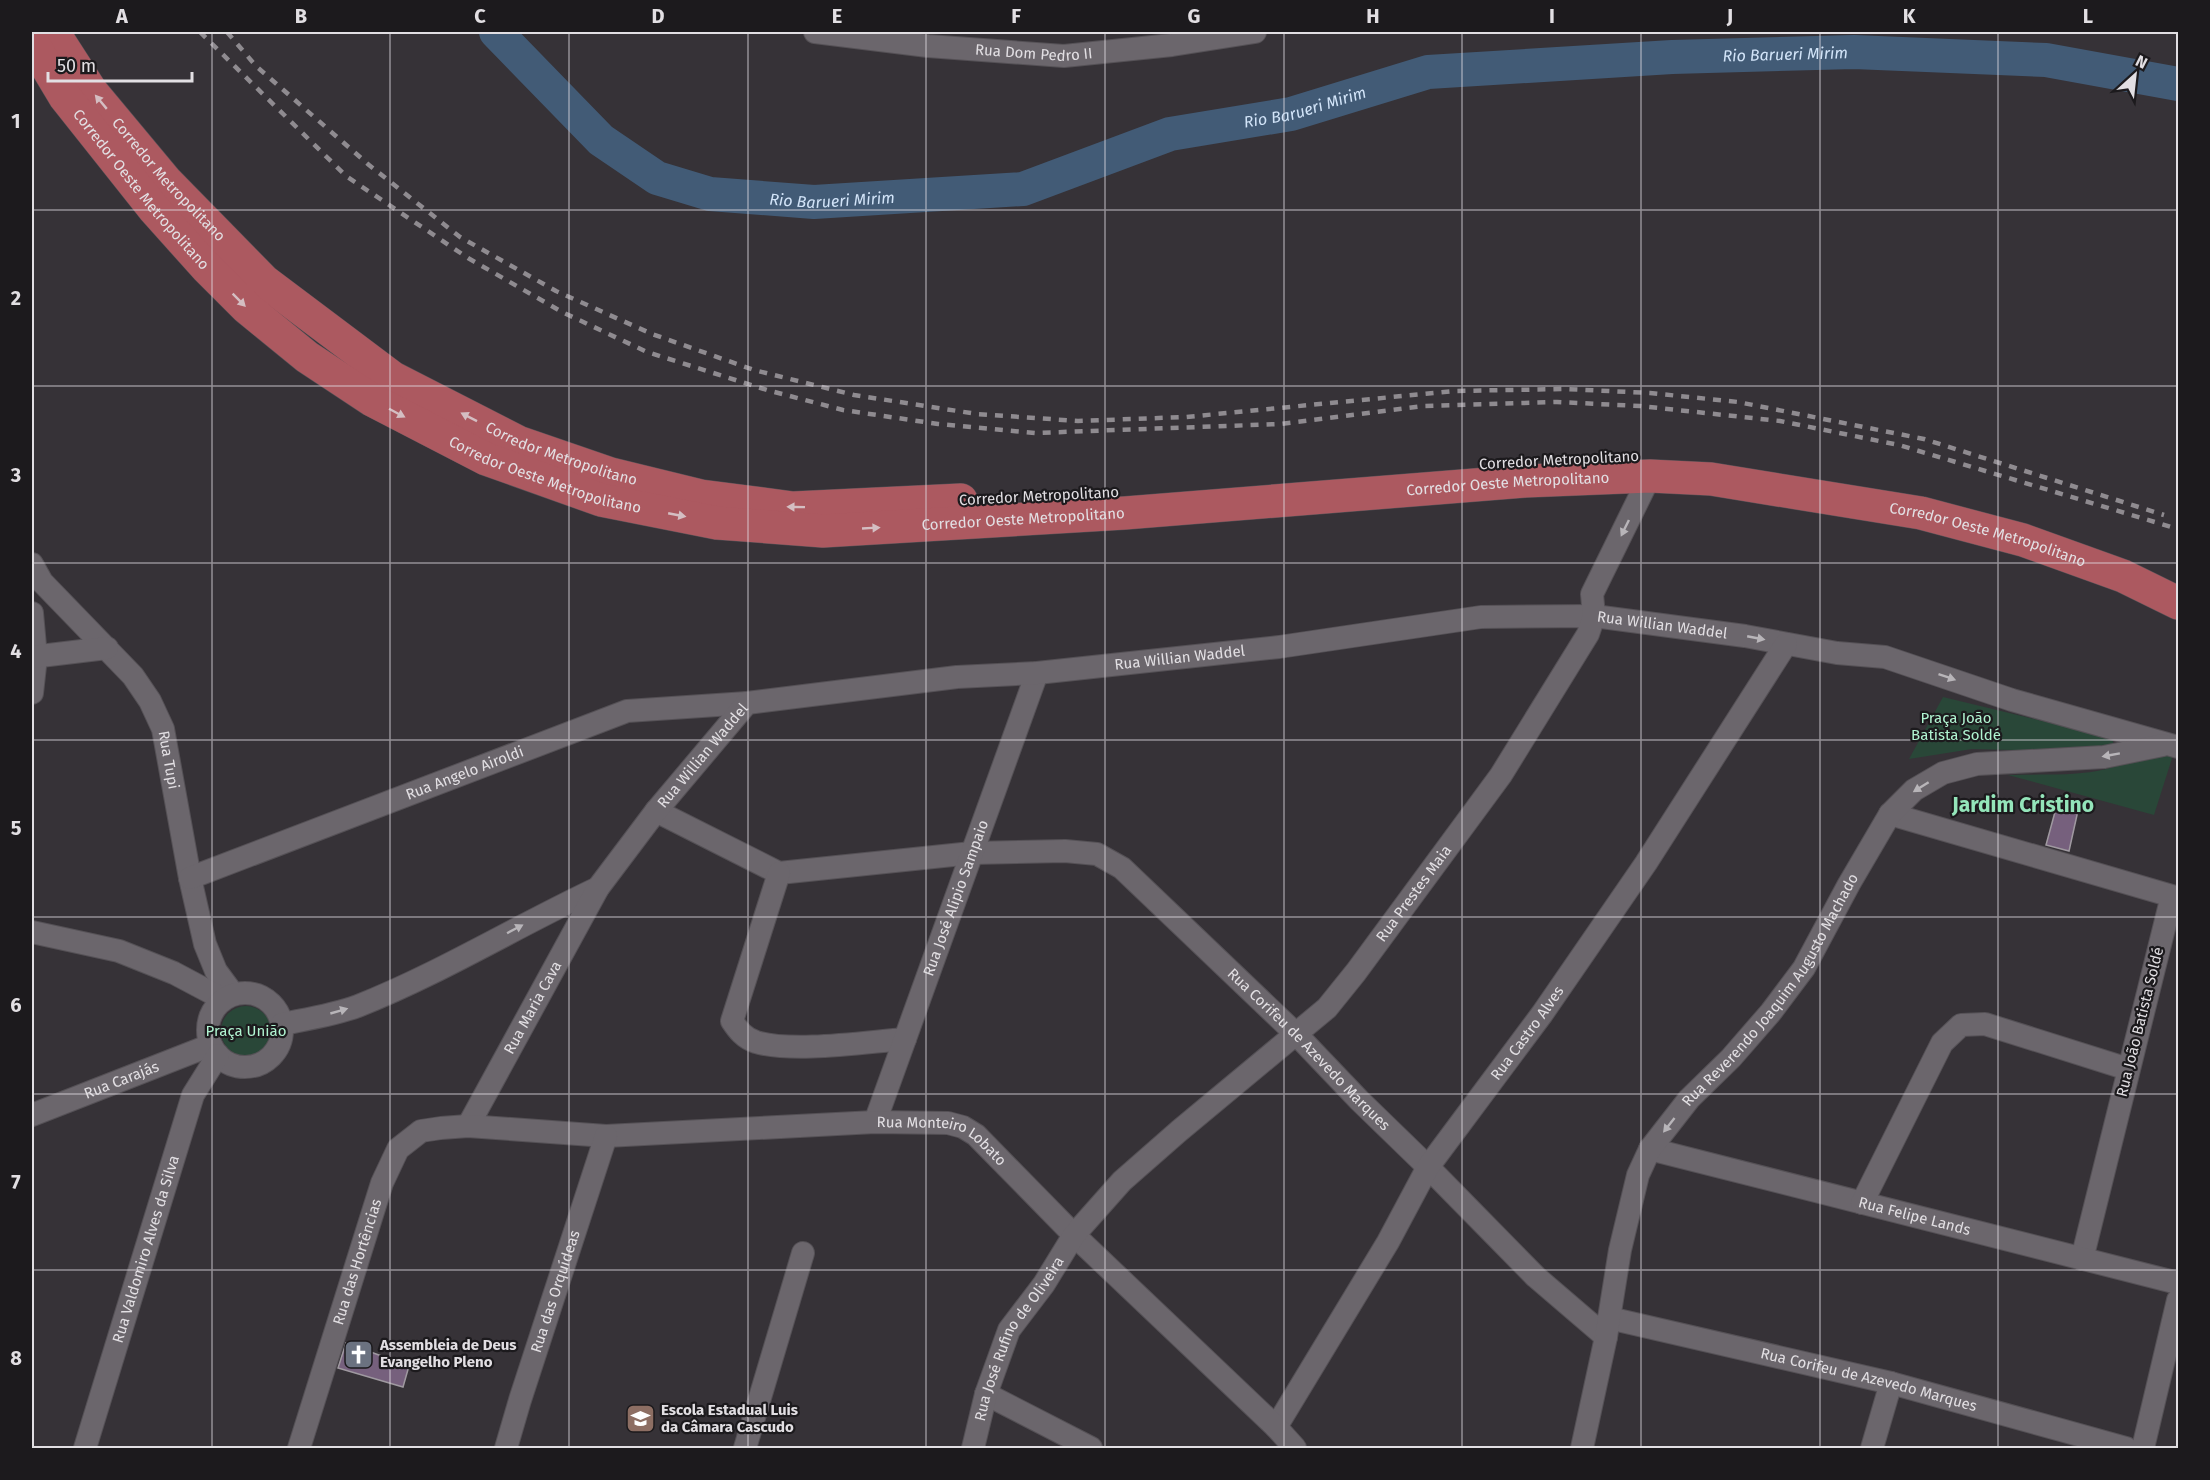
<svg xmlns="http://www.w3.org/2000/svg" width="2210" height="1480" font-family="'Fira Sans',sans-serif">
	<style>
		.green { fill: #294738 }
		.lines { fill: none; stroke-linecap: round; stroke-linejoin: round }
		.river { stroke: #425b76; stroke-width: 34 }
		.building { fill: #76607d; stroke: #9f99a0; stroke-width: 1.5 }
		.minor-casing { stroke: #555156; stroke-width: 24 }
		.primary-casing { stroke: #555156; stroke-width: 34 }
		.minor { stroke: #6b666c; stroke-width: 22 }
		.primary { stroke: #ac5960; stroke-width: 33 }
		.rail { stroke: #8f8b90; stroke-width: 4.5; stroke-dasharray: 8 8; stroke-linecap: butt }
		.oneway { fill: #d4bec2 }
		.oneway2 { fill: #b8b5b9 }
		.grid { fill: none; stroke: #e2dfe3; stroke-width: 1.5; stroke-opacity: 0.55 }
		.labels { text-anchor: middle; stroke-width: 4.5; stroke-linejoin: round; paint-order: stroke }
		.street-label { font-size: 15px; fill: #e2dfe3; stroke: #1c1a1d }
		.park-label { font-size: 15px; fill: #b0f4d1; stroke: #1c1a1d }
		.poi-label { font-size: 15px; font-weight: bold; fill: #e2dfe3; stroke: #1c1a1d; text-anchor: start }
		.water-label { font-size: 16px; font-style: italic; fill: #d2e4f8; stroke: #1c1a1d }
		.district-label { font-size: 21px; font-weight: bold; fill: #94e5ba; stroke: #1c1a1d }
		.neatline { fill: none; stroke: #e2dfe3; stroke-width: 2 }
		.grid-label { font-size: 20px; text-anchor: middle; font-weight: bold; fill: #e2dfe3 }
	</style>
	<rect width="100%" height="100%" fill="#363237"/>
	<!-- green -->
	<g class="green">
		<polygon points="1943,697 2112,738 2114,746 2107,752 1972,749 1909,759"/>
		<path d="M2174,752L2154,815L2008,775C2036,774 2070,776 2097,771C2123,766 2147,754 2174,752Z"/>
		<circle cx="246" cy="1031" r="25"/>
	</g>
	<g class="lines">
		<!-- river -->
		<path class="river" id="s1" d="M496,32L601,140L657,178L710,194L814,202L1023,189L1170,134L1291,114L1428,72L1672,57L1854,52L2046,60L2178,84"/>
	</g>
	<!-- building -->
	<g class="building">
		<polygon points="2058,801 2079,806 2069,851 2046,845"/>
		<polygon points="346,1343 409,1366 403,1387 338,1368"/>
	</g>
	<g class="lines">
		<defs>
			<g id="minor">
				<path id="s2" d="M815,32L928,46L1064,56L1172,45L1255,32"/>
				<path id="s3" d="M32,564L42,582L133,676L150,701L163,729L190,878L205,944L216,971L233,994"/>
				<polyline points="32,613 36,657 32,693"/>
				<polyline points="32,657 107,648"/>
				<path id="s4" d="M656,811L779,873L972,853L1065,851L1097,854L1122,868L1297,1035L1359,1100L1428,1167L1536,1277L1606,1337"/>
				<polyline points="1890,814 2172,896 2082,1259"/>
				<path d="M779,873L732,1021C738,1030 744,1038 756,1042C793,1053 865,1042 905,1039"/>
				<path id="s5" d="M190,878L627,711L747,703"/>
				<polyline points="32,932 119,951 174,973 223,999"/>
				<circle cx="245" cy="1030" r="37"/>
				<path d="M282,1024C307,1019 334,1015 358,1006C441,973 517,926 598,888"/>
				<path id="s6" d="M32,1115L211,1045"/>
				<path id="s7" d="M875,1122L1037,673"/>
				<path id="s8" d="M468,1126L598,888L656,811L747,703L957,677L1037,673L1279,647L1481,617L1594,616L1745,636L1837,653L1885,657L2012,700L2178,747"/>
				<path id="s9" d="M1650,1149L2178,1283"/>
				<polyline points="1862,1203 1942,1043 1961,1025 1985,1024 2128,1069"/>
				<path id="s10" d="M1609,1318L1891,1383L2126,1448"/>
				<polyline points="986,1394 1091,1448"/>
				<path id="s11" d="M1276,1427L1388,1242L1428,1167L1542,1014L1646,863L1786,644"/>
				<path id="s12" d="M85,1448L193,1095L218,1055"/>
				<path id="s13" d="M299,1448L382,1183L398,1149L421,1131L441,1128L468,1126L606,1136L875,1122L948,1123L963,1127L976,1135L1074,1235L1276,1427L1295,1448"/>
				<path id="s14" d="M506,1448L520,1400L606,1136"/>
				<polyline points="745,1448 803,1253"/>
				<path id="s15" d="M973,1448L986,1394L1009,1330L1044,1284L1074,1235L1122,1181L1179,1131L1327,1008L1356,972L1501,775L1588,634L1594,616L1592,594L1650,476"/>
				<path id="s16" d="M1582,1448L1606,1337L1620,1250L1638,1175L1650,1149L1689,1099L1731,1058L1771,1012L1804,968L1849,884L1890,814L1914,790L1943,773L1977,764L2104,757L2163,745"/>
				<polyline points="1872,1448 1891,1383"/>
				<polyline points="2143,1448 2178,1300"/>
			</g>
			<g id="primary">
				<path id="s17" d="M53,32L91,91L166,181L264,281L393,378L518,442L611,474L701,496L793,508L961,500"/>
				<path id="s18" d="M32,42L65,97L154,209L206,267L247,308L307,357L372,400L486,459L601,500L717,523L823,531L1125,513L1525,481L1650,476L1711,479L1921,513L2023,540L2123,576L2178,603"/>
			</g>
		</defs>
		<!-- minor casing -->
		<use href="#minor" class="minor-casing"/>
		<!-- primary casing -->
		<use href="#primary" class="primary-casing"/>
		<!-- minor -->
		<use href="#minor" class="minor"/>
		<!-- primary -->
		<use href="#primary" class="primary"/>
		<!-- rail -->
		<g class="rail">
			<polyline points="200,32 346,176 468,258 562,312 647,352 767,390 843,410 938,424 1035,433 1280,424 1424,406 1557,402 1640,406 1780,421 1899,445 2178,529"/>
			<polyline points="227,32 256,66 369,165 460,237 556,291 652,334 754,370 854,395 977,414 1078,421 1186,417 1454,391 1565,389 1650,393 1738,402 1924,439 2164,515"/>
		</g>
	</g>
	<!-- one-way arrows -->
	<defs><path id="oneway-solid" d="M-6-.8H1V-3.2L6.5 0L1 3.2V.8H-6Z" transform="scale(1.5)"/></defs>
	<g class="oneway">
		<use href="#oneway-solid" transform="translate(101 102) rotate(-130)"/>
		<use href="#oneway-solid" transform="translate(239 300) rotate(45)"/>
		<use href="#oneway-solid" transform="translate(397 413) rotate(28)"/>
		<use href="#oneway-solid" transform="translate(469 417) rotate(-153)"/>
		<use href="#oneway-solid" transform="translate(796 507) rotate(-179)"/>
		<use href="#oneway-solid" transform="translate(677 515) rotate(11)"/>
		<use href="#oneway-solid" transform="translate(871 528) rotate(-3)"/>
	</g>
	<g class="oneway2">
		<use href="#oneway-solid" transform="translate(1625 528) rotate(116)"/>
		<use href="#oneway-solid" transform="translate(1756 638) rotate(11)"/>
		<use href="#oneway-solid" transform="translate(1947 677) rotate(19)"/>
		<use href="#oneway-solid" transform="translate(2111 755) rotate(170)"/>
		<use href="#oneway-solid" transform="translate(1921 787) rotate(148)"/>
		<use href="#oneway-solid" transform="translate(515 929) rotate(-28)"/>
		<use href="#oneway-solid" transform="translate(339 1011) rotate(-16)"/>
		<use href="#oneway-solid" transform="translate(1669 1125) rotate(128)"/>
	</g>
	<!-- grid -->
	<path class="grid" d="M212,32V1448M390,32V1448M569,32V1448M748,32V1448M926,32V1448M1105,32V1448M1284,32V1448M1462,32V1448M1641,32V1448M1820,32V1448M1998,32V1448M32,210H2178M32,386H2178M32,563H2178M32,740H2178M32,917H2178M32,1094H2178M32,1270H2178"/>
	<!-- icons -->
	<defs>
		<symbol id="church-square" viewBox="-11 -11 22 22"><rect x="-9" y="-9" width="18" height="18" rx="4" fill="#6b7280" stroke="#1c1a1d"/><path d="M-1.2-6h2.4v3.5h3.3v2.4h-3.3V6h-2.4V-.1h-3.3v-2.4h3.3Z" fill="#fff"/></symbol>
		<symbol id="school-square" viewBox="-11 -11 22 22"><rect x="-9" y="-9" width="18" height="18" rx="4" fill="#8d6e63" stroke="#1c1a1d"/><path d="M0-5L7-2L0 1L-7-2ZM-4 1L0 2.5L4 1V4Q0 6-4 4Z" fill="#fff"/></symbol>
	</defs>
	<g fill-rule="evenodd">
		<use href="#church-square" x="342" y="1338" width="33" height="33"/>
		<use href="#school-square" x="624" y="1402" width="33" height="33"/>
	</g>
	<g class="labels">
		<!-- street labels -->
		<g class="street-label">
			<text dy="5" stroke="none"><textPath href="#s2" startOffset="220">Rua Dom Pedro II</textPath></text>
			<text dy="5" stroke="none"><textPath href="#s17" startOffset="188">Corredor Metropolitano</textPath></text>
			<text dy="5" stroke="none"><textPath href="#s18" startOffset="184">Corredor Oeste Metropolitano</textPath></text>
			<text dy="5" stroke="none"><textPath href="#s17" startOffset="674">Corredor Metropolitano</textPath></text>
			<text transform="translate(1559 460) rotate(-3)" y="5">Corredor Metropolitano</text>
			<text dy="5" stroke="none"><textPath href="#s18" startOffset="688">Corredor Oeste Metropolitano</textPath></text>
			<text dy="5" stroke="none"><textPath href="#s18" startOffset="1660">Corredor Oeste Metropolitano</textPath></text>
			<text transform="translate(1039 496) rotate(-3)" y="5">Corredor Metropolitano</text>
			<text dy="5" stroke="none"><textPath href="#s18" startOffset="1174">Corredor Oeste Metropolitano</textPath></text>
			<text dy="5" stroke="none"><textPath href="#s18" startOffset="2146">Corredor Oeste Metropolitano</textPath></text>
			<text dy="5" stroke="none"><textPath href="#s8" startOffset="1430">Rua Willian Waddel</textPath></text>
			<text dy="5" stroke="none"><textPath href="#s8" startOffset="944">Rua Willian Waddel</textPath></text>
			<text dy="5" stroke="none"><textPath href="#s8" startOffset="440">Rua Willian Waddel</textPath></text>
			<text dy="5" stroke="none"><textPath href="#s3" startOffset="244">Rua Tupi</textPath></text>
			<text dy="5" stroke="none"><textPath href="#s5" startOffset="294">Rua Angelo Airoldi</textPath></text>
			<text dy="5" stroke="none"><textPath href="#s15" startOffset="723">Rua Prestes Maia</textPath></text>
			<text dy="5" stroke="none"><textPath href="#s7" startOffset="238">Rua José Alípio Sampaio</textPath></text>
			<text dy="5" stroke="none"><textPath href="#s16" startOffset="508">Rua Reverendo Joaquim Augusto Machado</textPath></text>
			<text dy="5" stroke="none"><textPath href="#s8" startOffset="135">Rua Maria Cava</textPath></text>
			<text transform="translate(2140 1022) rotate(-76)" y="5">Rua João Batista Soldé</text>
			<text dy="5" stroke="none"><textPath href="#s11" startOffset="468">Rua Castro Alves</textPath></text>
			<text dy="5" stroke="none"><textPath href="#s4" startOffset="746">Rua Corifeu de Azevedo Marques</textPath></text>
			<text dy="5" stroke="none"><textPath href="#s6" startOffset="96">Rua Carajás</textPath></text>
			<text dy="5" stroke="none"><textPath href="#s13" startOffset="872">Rua Monteiro Lobato</textPath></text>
			<text dy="5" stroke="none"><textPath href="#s9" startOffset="273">Rua Felipe Lands</textPath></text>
			<text dy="5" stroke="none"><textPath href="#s12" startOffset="208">Rua Valdomiro Alves da Silva</textPath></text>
			<text dy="5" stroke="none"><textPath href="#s13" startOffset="195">Rua das Hortências</textPath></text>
			<text dy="5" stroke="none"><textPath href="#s14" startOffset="164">Rua das Orquídeas</textPath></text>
			<text dy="5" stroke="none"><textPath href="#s15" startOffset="120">Rua José Rufino de Oliveira</textPath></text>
			<text dy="5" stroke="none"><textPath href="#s10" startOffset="267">Rua Corifeu de Azevedo Marques</textPath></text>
		</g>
		<!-- park labels -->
		<g class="park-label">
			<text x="1956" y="723">Praça João<tspan x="1956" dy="17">Batista Soldé</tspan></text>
			<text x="246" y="1036">Praça União</text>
		</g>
		<!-- poi labels -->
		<g class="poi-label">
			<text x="380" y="1350">Assembleia de Deus<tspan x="380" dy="17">Evangelho Pleno</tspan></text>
			<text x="661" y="1415">Escola Estadual Luis<tspan x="661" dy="17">da Câmara Cascudo</tspan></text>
		</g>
		<!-- water labels -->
		<g class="water-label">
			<text dy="6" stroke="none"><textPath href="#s1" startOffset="1368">Rio Barueri Mirim</textPath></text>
			<text dy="6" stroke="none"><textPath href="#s1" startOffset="882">Rio Barueri Mirim</textPath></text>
			<text dy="6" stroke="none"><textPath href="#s1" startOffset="396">Rio Barueri Mirim</textPath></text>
		</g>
		<!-- district labels -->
		<g class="district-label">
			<text x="2023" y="812">Jardim Cristino</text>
		</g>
	</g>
	<!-- border -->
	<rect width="2210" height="1480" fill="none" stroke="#1c1a1d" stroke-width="66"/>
	<!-- north arrow -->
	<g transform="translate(2135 75) rotate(27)" stroke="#1c1a1d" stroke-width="4.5" paint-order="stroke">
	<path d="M0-4.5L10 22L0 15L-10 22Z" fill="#e2dfe3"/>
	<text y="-9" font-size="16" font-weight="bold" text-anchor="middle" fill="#e2dfe3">N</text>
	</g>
	<!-- scale -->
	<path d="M48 72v9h144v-9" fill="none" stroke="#e2dfe3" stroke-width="3"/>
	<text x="57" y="72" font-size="18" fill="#e2dfe3" stroke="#1c1a1d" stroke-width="4.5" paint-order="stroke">50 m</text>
	<rect x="33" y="33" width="2144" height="1414" class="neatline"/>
	<g class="grid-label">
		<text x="122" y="23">A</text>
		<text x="301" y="23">B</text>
		<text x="480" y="23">C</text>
		<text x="658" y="23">D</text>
		<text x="837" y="23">E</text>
		<text x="1016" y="23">F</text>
		<text x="1194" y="23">G</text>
		<text x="1373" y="23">H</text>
		<text x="1552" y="23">I</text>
		<text x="1730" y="23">J</text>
		<text x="1909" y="23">K</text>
		<text x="2088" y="23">L</text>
		<text x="16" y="128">1</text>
		<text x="16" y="305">2</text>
		<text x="16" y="482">3</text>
		<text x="16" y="658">4</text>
		<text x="16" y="835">5</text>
		<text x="16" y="1012">6</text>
		<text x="16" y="1189">7</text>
		<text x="16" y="1365">8</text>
	</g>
</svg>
